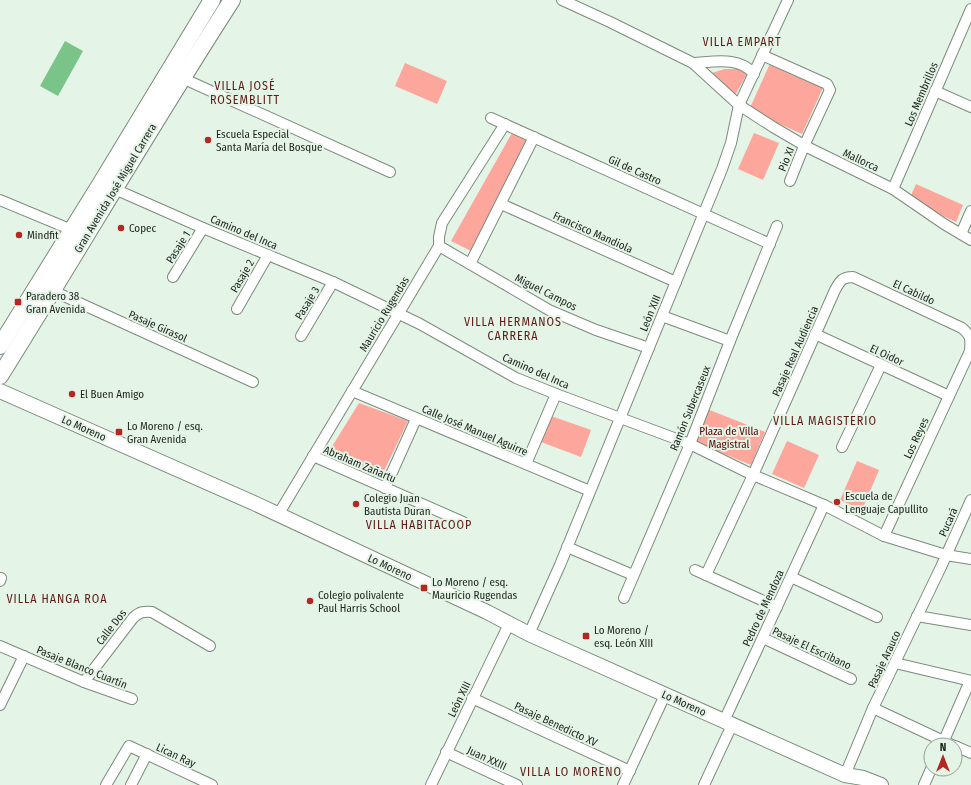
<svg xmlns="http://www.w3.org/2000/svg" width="971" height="785" font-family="'Fira Sans Condensed',sans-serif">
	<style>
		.green { fill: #fda69b }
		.water { fill: #7bc489 }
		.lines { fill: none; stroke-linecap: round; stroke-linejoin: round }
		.street-casing { stroke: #7c8b7e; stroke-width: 12 }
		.secondary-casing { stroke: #7c8b7e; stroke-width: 16 }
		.primary-casing { stroke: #7c8b7e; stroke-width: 18 }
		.street { stroke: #fff; stroke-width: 10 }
		.secondary { stroke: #fff; stroke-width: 14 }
		.primary { stroke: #fff; stroke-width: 16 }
		.poi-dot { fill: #b62623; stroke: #e4f4e6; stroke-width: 1.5 }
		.labels { text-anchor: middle; stroke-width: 4; stroke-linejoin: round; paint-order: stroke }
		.street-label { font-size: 11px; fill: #1d221d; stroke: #e4f4e6 }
		.poi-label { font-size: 11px; fill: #1d221d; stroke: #e4f4e6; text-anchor: start }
		.park-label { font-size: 11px; fill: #550305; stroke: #e4f4e6 }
		.neighbourhood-label { font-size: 12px; letter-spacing: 1px; fill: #601b17; stroke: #e4f4e6 }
	</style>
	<rect width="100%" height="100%" fill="#e4f4e6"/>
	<!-- green -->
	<g class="green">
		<polygon points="772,59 825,83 802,134 749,110"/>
		<polygon points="405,63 447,81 437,104 395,86"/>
		<polygon points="725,69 738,69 747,74 734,97 712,73"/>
		<polygon points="512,133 528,140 473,252 451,241"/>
		<polygon points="754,133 779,143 763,180 738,169"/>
		<polygon points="916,184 963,205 956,222 909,200"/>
		<polygon points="359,403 408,421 381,477 328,453"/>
		<polygon points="707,409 765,432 751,465 693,441"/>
		<polygon points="551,416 591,430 581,457 541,442"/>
		<polygon points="787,441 819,455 804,488 772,474"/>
		<polygon points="857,461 879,470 862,510 840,500"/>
	</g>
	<!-- water -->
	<polygon class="water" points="65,41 83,51 58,96 40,86"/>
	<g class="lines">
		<defs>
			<g id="street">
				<polyline points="562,0 610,22 693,63 739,105 773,127 809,148 893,189 944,224 971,240"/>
				<polyline points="762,55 827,84 830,90 804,146 790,181"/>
				<path d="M693,63C714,62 739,56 754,74"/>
				<polyline points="182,78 390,172"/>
				<polyline points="935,91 971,107"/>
				<polyline points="491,118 770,244"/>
				<polyline points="110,187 203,228 333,282 420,324 516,378 556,394 690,444 753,475 824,505 884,536 946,555 971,559"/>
				<polyline points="893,189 971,9"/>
				<polyline points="0,200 72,230"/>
				<polyline points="501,204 676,282"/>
				<polyline points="961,234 971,211"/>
				<polyline points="439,246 549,310 596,330 649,348"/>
				<polyline points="470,264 534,137"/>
				<polyline points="173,277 203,228"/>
				<polyline points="53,291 253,382"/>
				<polyline points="237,309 268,255"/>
				<polyline points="662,316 730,341"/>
				<polyline points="815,334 949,396"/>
				<polyline points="301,336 333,282"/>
				<polyline points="352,391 590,491"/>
				<polyline points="842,447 881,365"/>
				<polyline points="313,456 463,522"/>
				<polyline points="526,464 556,394"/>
				<polyline points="385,488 416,419"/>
				<polyline points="278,515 439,246 439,237 442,223 505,124"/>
				<polyline points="567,547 633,575"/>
				<polyline points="695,570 777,607"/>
				<path d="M706,575L753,475L835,290C840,281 842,277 853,277L962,328C971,336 971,338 970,351L884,536"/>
				<polyline points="791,577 877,617"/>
				<polyline points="0,581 1,578"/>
				<polyline points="624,598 690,444 730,341 777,226"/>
				<polyline points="917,616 971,625"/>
				<polyline points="529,634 560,565 722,169 731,143 739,105 788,0"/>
				<polyline points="763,638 851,679"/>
				<polyline points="0,646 84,682 132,699"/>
				<polyline points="895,663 971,681"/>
				<path d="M84,682L133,618C139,612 144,611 152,612L210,646"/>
				<polyline points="472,698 630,771"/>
				<polyline points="0,705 24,656"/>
				<polyline points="873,708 952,745"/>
				<polyline points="724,721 824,505"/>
				<polyline points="942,745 970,681"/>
				<polyline points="955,746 971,753"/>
				<polyline points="446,752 517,785"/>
				<polyline points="845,775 873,708 941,567 971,500"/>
				<polyline points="106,785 129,746 212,785"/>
				<polyline points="131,785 147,754"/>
				<polyline points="431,785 509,624"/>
				<polyline points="623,785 665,695"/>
				<polyline points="704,785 732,725"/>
				<polyline points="924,785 931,769"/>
			</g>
			<polyline id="secondary" points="0,391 256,504 487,612 529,634 845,775 863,778 881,785"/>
			<g id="primary">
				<polyline points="0,346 101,183 212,0"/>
				<path d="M0,376C78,251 152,124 232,0"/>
			</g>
		</defs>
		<!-- street casing -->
		<use href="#street" class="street-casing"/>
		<!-- secondary casing -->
		<use href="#secondary" class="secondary-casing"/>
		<!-- primary casing -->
		<use href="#primary" class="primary-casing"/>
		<!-- street -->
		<use href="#street" class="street"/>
		<!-- secondary -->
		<use href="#secondary" class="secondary"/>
		<!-- primary -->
		<use href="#primary" class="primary"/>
	</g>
	<!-- markers -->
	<g class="poi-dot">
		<circle cx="208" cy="140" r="4"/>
		<circle cx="121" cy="228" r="4"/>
		<circle cx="19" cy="235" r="4"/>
		<rect x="14" y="298" width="8" height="8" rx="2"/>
		<circle cx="72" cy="394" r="4"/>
		<rect x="115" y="428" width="8" height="8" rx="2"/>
		<circle cx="837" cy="502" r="4"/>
		<circle cx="356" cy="504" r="4"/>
		<rect x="420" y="584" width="8" height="8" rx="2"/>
		<circle cx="310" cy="601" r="4"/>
		<rect x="582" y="632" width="8" height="8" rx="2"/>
	</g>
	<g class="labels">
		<!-- street labels -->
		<g class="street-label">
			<text transform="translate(921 94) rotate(-67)" y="4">Los Membrillos</text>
			<text transform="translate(786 159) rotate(-68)" y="4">Pio XI</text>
			<text transform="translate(861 160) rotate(25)" y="4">Mallorca</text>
			<text transform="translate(635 170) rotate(24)" y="4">Gil de Castro</text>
			<text transform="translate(115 188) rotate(-59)" y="4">Gran Avenida José Miguel Carrera</text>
			<text transform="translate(244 232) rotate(23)" y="4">Camino del Inca</text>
			<text transform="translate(593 232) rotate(24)" y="4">Francisco Mandiola</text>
			<text transform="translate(178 247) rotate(-58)" y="4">Pasaje 1</text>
			<text transform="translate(242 276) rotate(-60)" y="4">Pasaje 2</text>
			<text transform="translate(546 292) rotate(27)" y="4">Miguel Campos</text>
			<text transform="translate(914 292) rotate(25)" y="4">El Cabildo</text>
			<text transform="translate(307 303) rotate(-59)" y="4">Pasaje 3</text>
			<text transform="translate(650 313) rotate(-68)" y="4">León XIII</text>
			<text transform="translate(384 314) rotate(-59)" y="4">Mauricio Rugendas</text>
			<text transform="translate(158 326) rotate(24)" y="4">Pasaje Girasol</text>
			<text transform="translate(795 351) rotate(-66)" y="4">Pasaje Real Audiencia</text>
			<text transform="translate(887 355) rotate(25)" y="4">El Oidor</text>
			<text transform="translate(536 371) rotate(24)" y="4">Camino del Inca</text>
			<text transform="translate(690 408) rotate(-68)" y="4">Ramón Subercaseux</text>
			<text transform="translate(84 428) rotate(24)" y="4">Lo Moreno</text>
			<text transform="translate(475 430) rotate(23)" y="4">Calle José Manuel Aguirre</text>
			<text transform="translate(916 438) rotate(-65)" y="4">Los Reyes</text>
			<text transform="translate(360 464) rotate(23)" y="4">Abraham Zañartu</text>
			<text transform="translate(948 522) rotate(-66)" y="4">Pucará</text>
			<text transform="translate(390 567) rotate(25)" y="4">Lo Moreno</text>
			<text transform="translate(763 608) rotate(-65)" y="4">Pedro de Mendoza</text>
			<text transform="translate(111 627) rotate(-52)" y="4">Calle Dos</text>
			<text transform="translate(812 648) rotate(25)" y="4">Pasaje El Escribano</text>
			<text transform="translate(884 659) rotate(-65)" y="4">Pasaje Arauco</text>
			<text transform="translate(82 667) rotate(22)" y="4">Pasaje Blanco Cuartín</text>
			<text transform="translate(459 699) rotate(-64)" y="4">León XIII</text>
			<text transform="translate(684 703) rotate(24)" y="4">Lo Moreno</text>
			<text transform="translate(556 724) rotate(25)" y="4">Pasaje Benedicto XV</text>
			<text transform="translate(176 755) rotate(25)" y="4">Lican Ray</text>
			<text transform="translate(487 758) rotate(25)" y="4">Juan XXIII</text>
		</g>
		<!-- poi labels -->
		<g class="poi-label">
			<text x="216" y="138">Escuela Especial<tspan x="216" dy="13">Santa María del Bosque</tspan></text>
			<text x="129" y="232">Copec</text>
			<text x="27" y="239">Mindfit</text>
			<text x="26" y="300">Paradero 38<tspan x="26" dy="13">Gran Avenida</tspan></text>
			<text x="80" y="398">El Buen Amigo</text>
			<text x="127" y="430">Lo Moreno / esq.<tspan x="127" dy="13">Gran Avenida</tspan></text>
			<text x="845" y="500">Escuela de<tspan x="845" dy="13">Lenguaje Capullito</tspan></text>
			<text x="364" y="502">Colegio Juan<tspan x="364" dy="13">Bautista Duran</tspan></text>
			<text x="432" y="586">Lo Moreno / esq.<tspan x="432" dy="13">Mauricio Rugendas</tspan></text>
			<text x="318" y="599">Colegio polivalente<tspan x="318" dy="13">Paul Harris School</tspan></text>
			<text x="594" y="634">Lo Moreno /<tspan x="594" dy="13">esq. León XIII</tspan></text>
		</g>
		<!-- park labels -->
		<g class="park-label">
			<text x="729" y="435">Plaza de Villa<tspan x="729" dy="13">Magistral</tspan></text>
		</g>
		<!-- neighbourhood labels -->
		<g class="neighbourhood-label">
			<text x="742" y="46">VILLA EMPART</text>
			<text x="245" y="90">VILLA JOSÉ<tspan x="245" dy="14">ROSEMBLITT</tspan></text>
			<text x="513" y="326">VILLA HERMANOS<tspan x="513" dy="14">CARRERA</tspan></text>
			<text x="825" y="425">VILLA MAGISTERIO</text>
			<text x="419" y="529">VILLA HABITACOOP</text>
			<text x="57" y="603">VILLA HANGA ROA</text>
			<text x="571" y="776">VILLA LO MORENO</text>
		</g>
	</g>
	<!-- north arrow -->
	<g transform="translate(943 757)"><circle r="19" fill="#e4f4e6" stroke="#94a096"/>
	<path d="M0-3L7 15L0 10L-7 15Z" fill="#b62623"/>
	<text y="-6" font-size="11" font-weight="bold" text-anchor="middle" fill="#1d221d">N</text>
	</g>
</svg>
